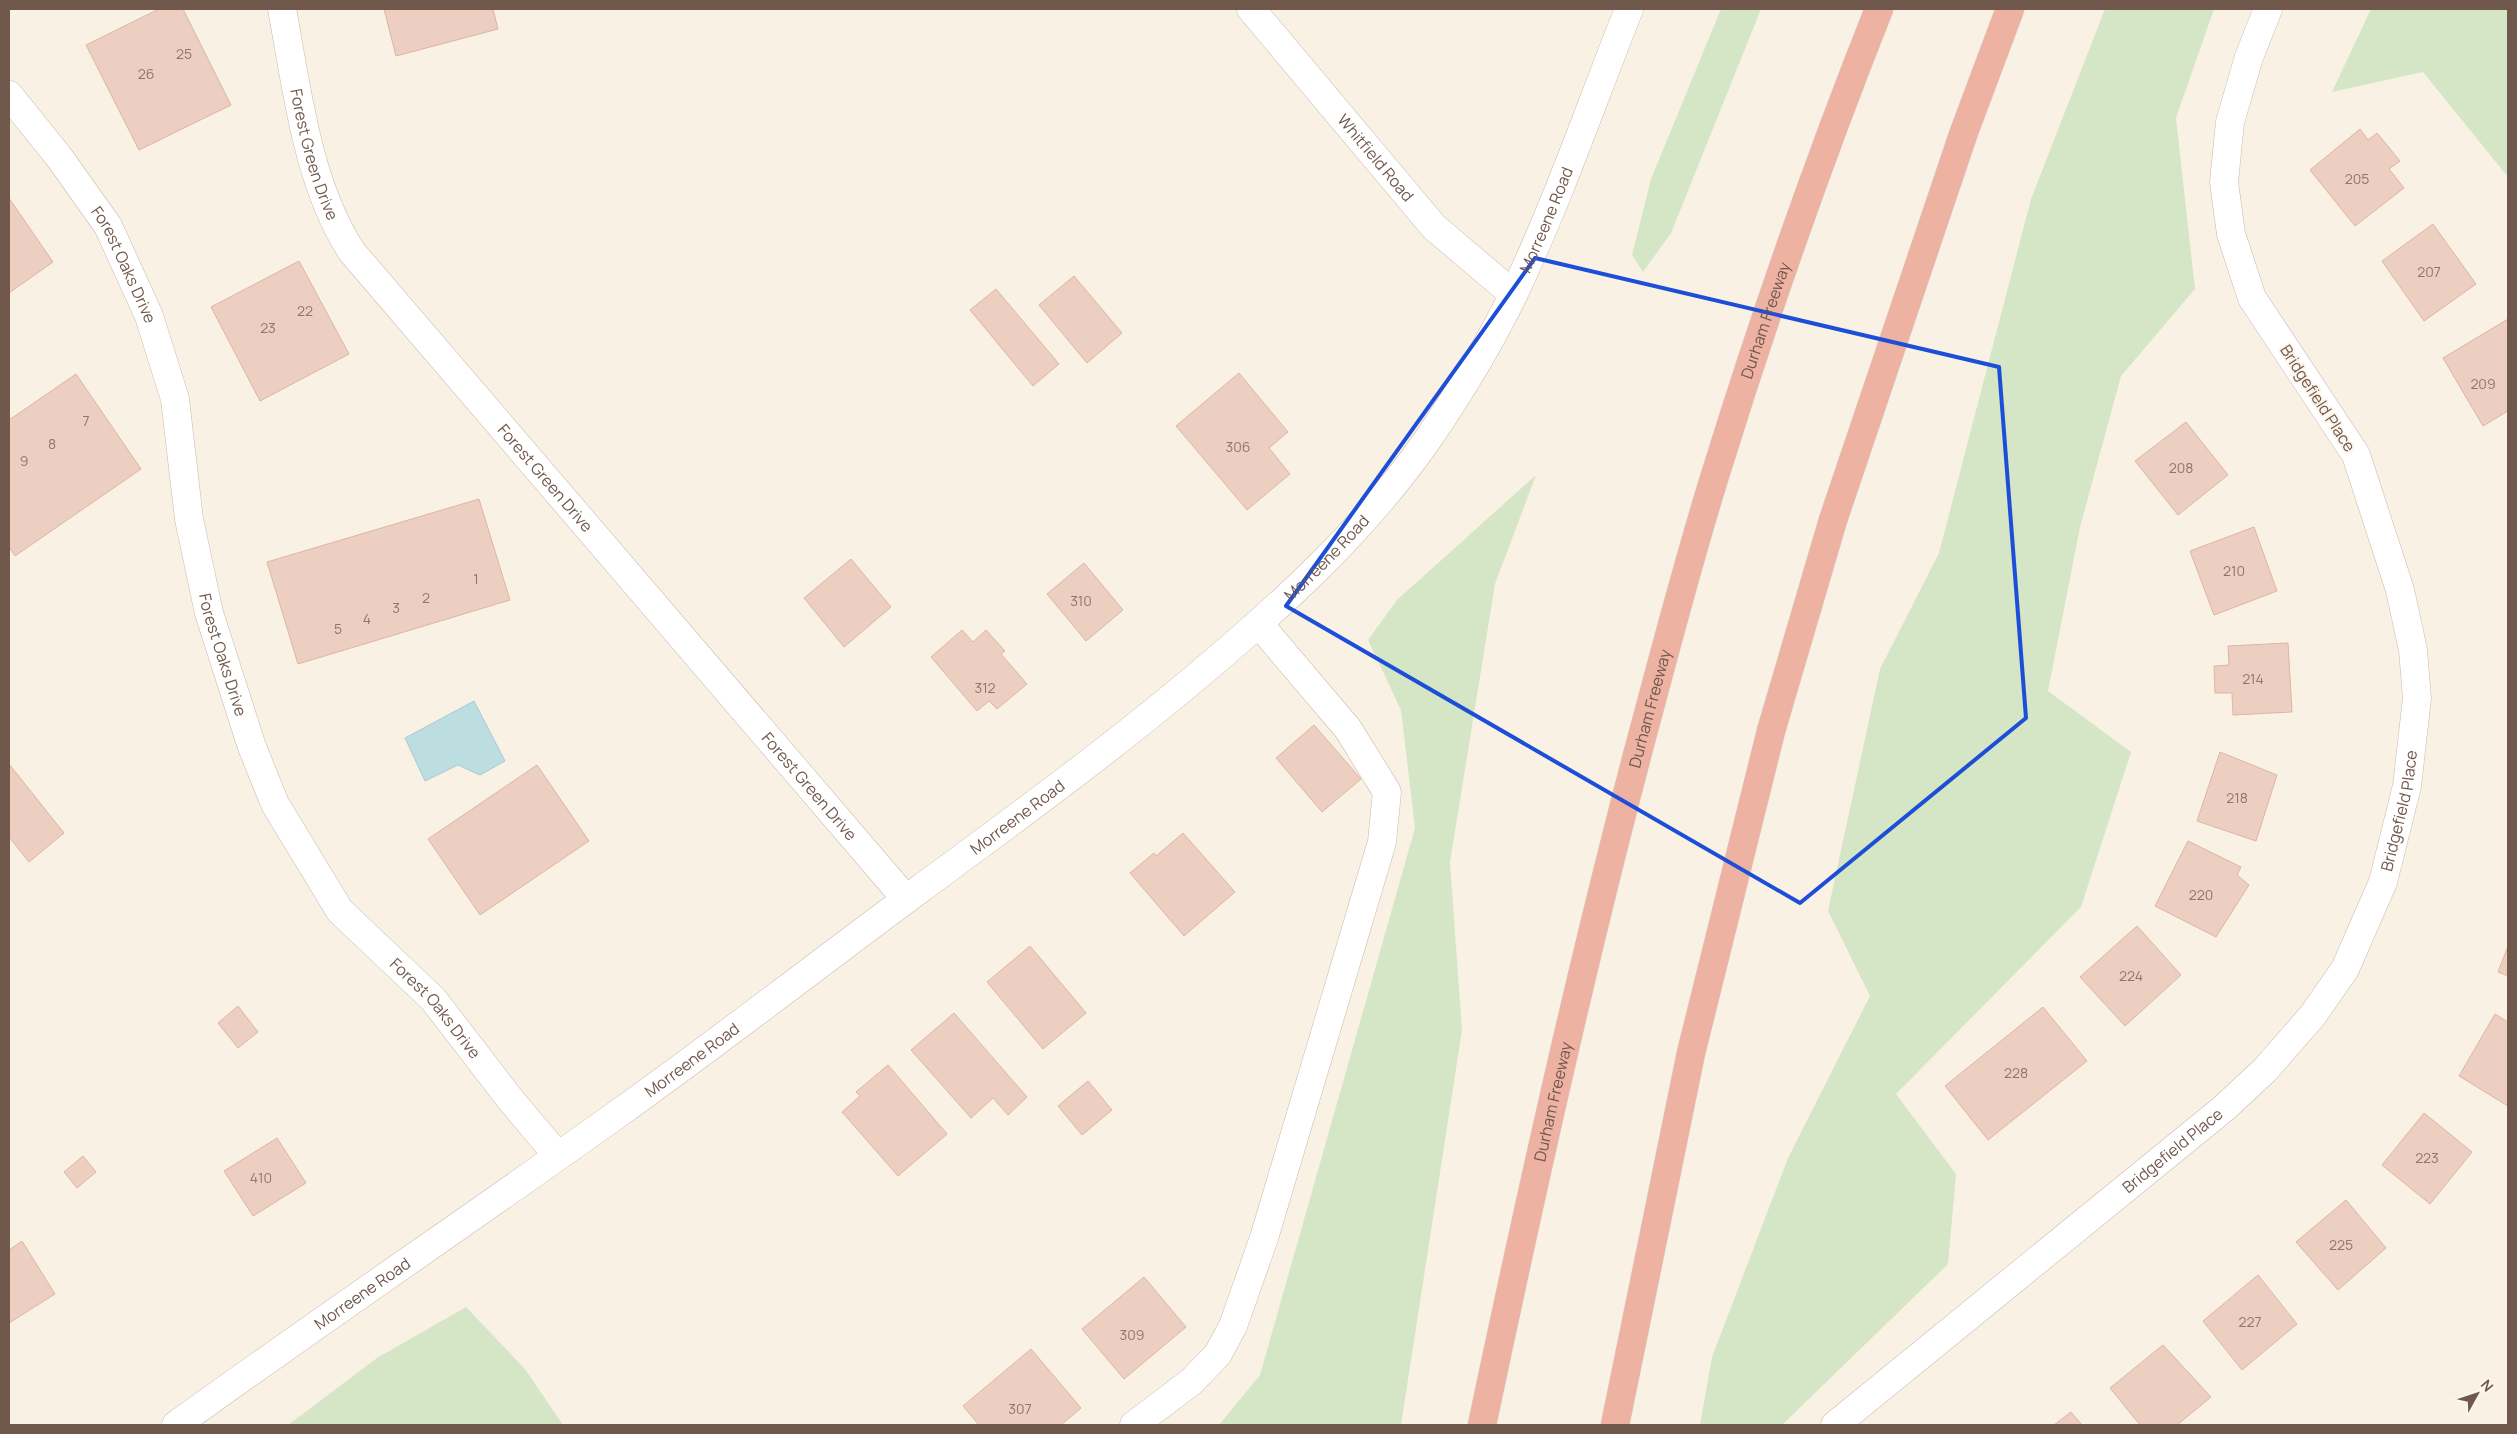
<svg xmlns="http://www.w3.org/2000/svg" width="2517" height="1434" font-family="Manrope,sans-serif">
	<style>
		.green { fill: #d4e6c5 }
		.water { fill: #bcdee1; stroke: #a3cdd2 }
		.building { fill: #eccfc0; stroke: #ddb5a2 }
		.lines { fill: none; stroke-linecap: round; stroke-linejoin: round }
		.street-casing { stroke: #cab8ad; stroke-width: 29 }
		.secondary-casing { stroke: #cfbaad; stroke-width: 29 }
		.highway-casing { stroke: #d7d0cd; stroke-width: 29 }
		.street { stroke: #fff; stroke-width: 28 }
		.secondary { stroke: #fff; stroke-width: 28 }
		.highway { stroke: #eeb2a2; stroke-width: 28 }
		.marked { fill: none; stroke: #1d4ed8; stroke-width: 4; stroke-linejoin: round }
		.labels { text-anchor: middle; stroke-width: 4; stroke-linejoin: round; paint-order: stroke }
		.number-label { font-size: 14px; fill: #8f766a }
		.street-label { font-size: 16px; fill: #70584d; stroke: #fdf5eb }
	</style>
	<rect width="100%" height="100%" fill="#faf1e5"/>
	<!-- green -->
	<g class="green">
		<polygon points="1721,9 1761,9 1671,233 1643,272 1632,255 1651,179"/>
		<polygon points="2105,9 2214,9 2176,118 2195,289 2121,376 2080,527 2048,691 2131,752 2081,907 1896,1094 1956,1174 1948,1264 1782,1425 1700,1425 1712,1357 1788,1158 1870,996 1828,911 1880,669 1939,553 2031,199"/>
		<polygon points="2371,9 2508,9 2508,177 2423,72 2332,92"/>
		<polygon points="1536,475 1495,584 1450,862 1462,1030 1401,1425 1219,1425 1260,1375 1415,828 1401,710 1368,640 1397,600"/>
		<polygon points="466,1307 525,1369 563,1425 288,1425 377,1358"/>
	</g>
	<!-- water -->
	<polygon class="water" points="474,701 505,761 480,775 458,765 425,781 405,738"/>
	<!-- building -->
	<g class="building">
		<polygon points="159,9 183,9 231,105 139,150 86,45"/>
		<polygon points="384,9 493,9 498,29 396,56"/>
		<polygon points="2360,129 2368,140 2377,133 2400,161 2389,169 2404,188 2355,226 2310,170"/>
		<polygon points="9,198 53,262 9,293"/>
		<polygon points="2433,224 2476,284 2424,321 2382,261"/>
		<polygon points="299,261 349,354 260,401 211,307"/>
		<polygon points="1074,276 1122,333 1087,363 1039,305"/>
		<polygon points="996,289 1059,364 1033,386 970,310"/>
		<polygon points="2508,319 2508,411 2483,426 2443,358"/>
		<polygon points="1239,373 1288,432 1269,448 1290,474 1247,510 1176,426"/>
		<polygon points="76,374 141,469 15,556 9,547 9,420"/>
		<polygon points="2186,422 2228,475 2178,515 2135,461"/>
		<polygon points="479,499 510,600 298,664 267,562"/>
		<polygon points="2254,527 2277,591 2214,615 2190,551"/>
		<polygon points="851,559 891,607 844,647 804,598"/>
		<polygon points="1084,563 1123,610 1086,641 1047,594"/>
		<polygon points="962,630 973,642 986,630 1005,651 1001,654 1027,684 997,709 989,701 977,711 931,657"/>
		<polygon points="2288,643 2292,712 2233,715 2232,693 2215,693 2214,666 2229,665 2228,646"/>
		<polygon points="1314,725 1361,779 1322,812 1276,758"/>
		<polygon points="2220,752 2277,775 2256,841 2197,821"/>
		<polygon points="9,764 64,833 29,862 9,837"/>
		<polygon points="537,765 589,841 480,915 428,839"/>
		<polygon points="1183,833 1235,892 1184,936 1130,873 1154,853 1156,856"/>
		<polygon points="2188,841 2241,867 2237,875 2249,885 2216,937 2155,906"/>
		<polygon points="2137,926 2181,975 2125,1026 2080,977"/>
		<polygon points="1030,946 1086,1013 1043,1049 987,982"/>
		<polygon points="2508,946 2508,976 2498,972"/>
		<polygon points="238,1006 258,1032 238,1048 218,1023"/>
		<polygon points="2043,1007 2087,1061 1988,1140 1945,1086"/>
		<polygon points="954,1013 1027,1097 1008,1115 993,1098 971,1118 911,1050"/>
		<polygon points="2495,1014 2508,1022 2508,1106 2459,1076"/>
		<polygon points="888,1065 947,1134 898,1176 842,1112 860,1096 856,1092"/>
		<polygon points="1088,1081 1112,1110 1082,1135 1058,1106"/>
		<polygon points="2424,1113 2472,1152 2430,1204 2382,1165"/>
		<polygon points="277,1138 306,1183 253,1216 224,1171"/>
		<polygon points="83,1156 96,1172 77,1188 64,1172"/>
		<polygon points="2346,1200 2386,1248 2338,1290 2296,1242"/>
		<polygon points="22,1241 55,1294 9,1323 9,1250"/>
		<polygon points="2258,1275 2297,1324 2242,1370 2203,1321"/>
		<polygon points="1144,1277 1186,1327 1124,1379 1082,1329"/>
		<polygon points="2163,1345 2211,1397 2177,1425 2140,1425 2110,1388"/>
		<polygon points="1031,1349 1081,1408 1061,1425 979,1425 963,1406"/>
		<polygon points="2071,1412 2082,1425 2054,1425"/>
	</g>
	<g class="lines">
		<defs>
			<g id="street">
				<path id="s1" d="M282,9C297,89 307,183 352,252L906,899"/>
				<path id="s2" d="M1251,9L1434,227L1513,294"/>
				<path id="s3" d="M9,95L59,157L108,226L149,316L175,399L189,519L209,613L252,747L275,804L340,911L433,999L510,1099L557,1155"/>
				<polyline points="1134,1425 1191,1382 1218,1354 1233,1326 1264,1238 1382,842 1387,792 1348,729 1259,624"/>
				<path id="s4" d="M1835,1425L2223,1109L2265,1070L2313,1015L2345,969L2383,882L2407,786L2417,698L2413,650L2400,590L2356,455L2252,298L2231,234L2224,182L2230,122L2249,57L2268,9"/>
			</g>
			<g id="secondary">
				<path id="s5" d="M176,1425C323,1319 472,1218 619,1113C721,1040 820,963 920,889C1015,819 1111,749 1201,673C1284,603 1363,531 1426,442C1459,394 1491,342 1516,289C1559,198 1592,102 1629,9"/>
			</g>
			<g id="highway">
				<path id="s6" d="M1482,1425C1530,1198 1580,972 1639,748C1664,655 1688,561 1717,469C1765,314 1819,160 1879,9"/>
				<polyline points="1615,1425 1691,1053 1771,731 1833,520 1964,132 2010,9"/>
			</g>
		</defs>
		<!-- street casing -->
		<use href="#street" class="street-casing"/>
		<!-- secondary casing -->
		<use href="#secondary" class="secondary-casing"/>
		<!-- highway casing -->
		<use href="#highway" class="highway-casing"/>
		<!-- street -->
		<use href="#street" class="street"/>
		<!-- secondary -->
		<use href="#secondary" class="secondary"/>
		<!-- highway -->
		<use href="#highway" class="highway"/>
	</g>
	<!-- marked area -->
	<path class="marked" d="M1535,258L1999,367L2026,718L1800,903L1286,606Z"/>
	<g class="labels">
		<!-- number labels -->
		<g class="number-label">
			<text x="184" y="59">25</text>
			<text x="146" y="79">26</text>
			<text x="2357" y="184">205</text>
			<text x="2429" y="277">207</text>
			<text x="305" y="316">22</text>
			<text x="268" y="333">23</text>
			<text x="2483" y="389">209</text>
			<text x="86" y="426">7</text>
			<text x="52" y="449">8</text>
			<text x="1238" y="452">306</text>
			<text x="24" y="466">9</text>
			<text x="2181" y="473">208</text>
			<text x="2234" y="576">210</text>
			<text x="476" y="584">1</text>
			<text x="426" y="603">2</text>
			<text x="1081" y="606">310</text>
			<text x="396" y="613">3</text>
			<text x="367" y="624">4</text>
			<text x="338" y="634">5</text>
			<text x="2253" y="684">214</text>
			<text x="985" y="693">312</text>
			<text x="2237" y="803">218</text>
			<text x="2201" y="900">220</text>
			<text x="2131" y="981">224</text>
			<text x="2016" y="1078">228</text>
			<text x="2427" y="1163">223</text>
			<text x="261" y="1183">410</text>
			<text x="2341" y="1250">225</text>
			<text x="2250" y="1327">227</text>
			<text x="1132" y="1340">309</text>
			<text x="1020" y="1414">307</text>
		</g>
		<!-- street labels -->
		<g class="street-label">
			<text dy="6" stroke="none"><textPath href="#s1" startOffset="149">Forest Green Drive</textPath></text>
			<text dy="6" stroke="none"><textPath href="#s2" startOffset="194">Whitfield Road</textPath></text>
			<text dy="6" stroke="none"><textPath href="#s5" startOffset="1848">Morreene Road</textPath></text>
			<text dy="6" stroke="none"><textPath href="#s3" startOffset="206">Forest Oaks Drive</textPath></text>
			<text dy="6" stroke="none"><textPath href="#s6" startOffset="1141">Durham Freeway</textPath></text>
			<text transform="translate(2318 398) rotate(57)" y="6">Bridgefield Place</text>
			<text dy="6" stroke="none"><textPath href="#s1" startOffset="552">Forest Green Drive</textPath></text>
			<text dy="6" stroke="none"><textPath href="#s5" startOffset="1442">Morreene Road</textPath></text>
			<text dy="6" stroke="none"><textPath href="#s3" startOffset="611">Forest Oaks Drive</textPath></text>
			<text dy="6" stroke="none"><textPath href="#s6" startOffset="736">Durham Freeway</textPath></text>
			<text dy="6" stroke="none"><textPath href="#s1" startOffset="958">Forest Green Drive</textPath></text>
			<text dy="6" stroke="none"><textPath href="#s4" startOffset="855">Bridgefield Place</textPath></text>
			<text dy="6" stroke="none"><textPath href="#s5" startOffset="1038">Morreene Road</textPath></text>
			<text dy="6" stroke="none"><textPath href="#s3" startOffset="1031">Forest Oaks Drive</textPath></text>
			<text dy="6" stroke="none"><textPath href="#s5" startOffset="632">Morreene Road</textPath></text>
			<text dy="6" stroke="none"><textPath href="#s6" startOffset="331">Durham Freeway</textPath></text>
			<text dy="6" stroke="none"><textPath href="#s4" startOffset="435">Bridgefield Place</textPath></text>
			<text dy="6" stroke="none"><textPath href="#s5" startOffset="228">Morreene Road</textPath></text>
		</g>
	</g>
	<!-- border -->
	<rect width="2517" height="1434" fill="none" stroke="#70584d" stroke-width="20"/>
	<!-- north arrow -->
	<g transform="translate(2477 1394) rotate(50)" stroke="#fdf5eb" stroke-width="4" paint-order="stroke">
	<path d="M0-4L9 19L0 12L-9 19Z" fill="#70584d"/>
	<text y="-8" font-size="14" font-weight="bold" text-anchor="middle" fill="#70584d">N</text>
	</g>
</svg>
